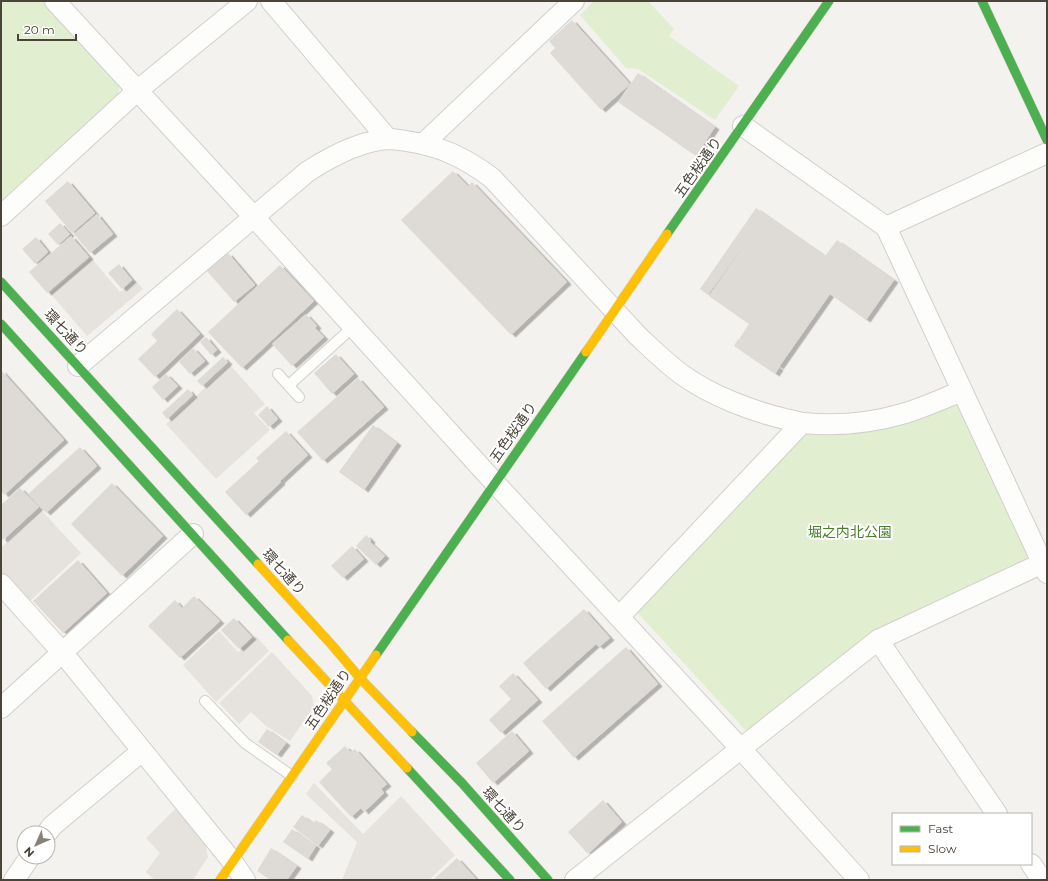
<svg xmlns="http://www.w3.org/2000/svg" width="1048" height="881" font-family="Montserrat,'Noto Sans JP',sans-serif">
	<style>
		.industrial { fill: #e6e2de }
		.green { fill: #e1eecf }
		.parking { fill: #e6e3df }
		.building { fill: #dedbd6; filter: url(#shadow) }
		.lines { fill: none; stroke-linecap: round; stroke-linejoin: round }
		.lane-casing { stroke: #d2d0cb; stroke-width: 12 }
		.street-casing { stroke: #d2d0cb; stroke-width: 22 }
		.fast-casing { stroke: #d3cfc5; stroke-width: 10 }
		.slow-casing { stroke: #d3cfc5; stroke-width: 10 }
		.lane { stroke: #fdfdfc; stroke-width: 10 }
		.street { stroke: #fdfdfc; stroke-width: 20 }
		.fast { stroke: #4caf50; stroke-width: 9 }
		.slow { stroke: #ffc107; stroke-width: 9 }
		.labels { text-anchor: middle; stroke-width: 4; stroke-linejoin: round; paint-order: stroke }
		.street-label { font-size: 14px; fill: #4b4439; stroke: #fff }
		.park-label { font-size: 14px; fill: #4a7f2a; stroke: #fff }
	</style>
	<defs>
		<filter id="shadow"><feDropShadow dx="4.5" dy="2.5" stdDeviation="0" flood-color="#0004"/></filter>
	</defs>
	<rect width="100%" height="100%" fill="#f4f2ee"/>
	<!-- industrial -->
	<g class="industrial">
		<polygon points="230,365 265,404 254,413 270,430 216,479 166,424"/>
		<polygon points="272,652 312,696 314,707 290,741 266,726 251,712 239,724 219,703"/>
	</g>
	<!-- green -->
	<g class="green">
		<polygon points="1,1 46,1 120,83 118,95 1,201"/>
		<polygon points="594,1 648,1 674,29 669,36 739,86 715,120 638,69 626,68 580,15"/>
		<polygon points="947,405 960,407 1028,556 1024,562 747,732 637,612 804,434"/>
	</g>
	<!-- parking -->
	<g class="parking">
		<polygon points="91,258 120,292 135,280 143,289 87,336 50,293"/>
		<polygon points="41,510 81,553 30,601 1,572 1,548"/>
		<polygon points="219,631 238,652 256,636 269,651 216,702 183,665"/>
		<polygon points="314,783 363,834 401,796 455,855 429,880 342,880 357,842 306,794"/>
		<polygon points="176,808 205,843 208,857 193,880 155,880 146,872 160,853 146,838"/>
	</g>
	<!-- building -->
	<g class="building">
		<polygon points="572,20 630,84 601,110 550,53 555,48 549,41"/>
		<polygon points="638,73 715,127 696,156 618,102"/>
		<polygon points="453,171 468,186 472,182 567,282 511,335 401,220"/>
		<polygon points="68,181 95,213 72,233 45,201"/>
		<polygon points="756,208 825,256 837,240 894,280 866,320 830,294 779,367 739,339 749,324 709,296 750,237 708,295 700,289"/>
		<polygon points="97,214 113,234 90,253 74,234"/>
		<polygon points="60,223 70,234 58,245 48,234"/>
		<polygon points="71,236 89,257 47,293 29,272"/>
		<polygon points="36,237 48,252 35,264 22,249"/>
		<polygon points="228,253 255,285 234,302 207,271"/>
		<polygon points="119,264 132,280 122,289 108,273"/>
		<polygon points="280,265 314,301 242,368 208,332"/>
		<polygon points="177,309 200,334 155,377 138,359 157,341 151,334"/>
		<polygon points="306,314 317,326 315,328 324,337 292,366 272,344"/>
		<polygon points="206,337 217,350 211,355 200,342"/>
		<polygon points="738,339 779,368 775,374 734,346"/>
		<polygon points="193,348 205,361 190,374 179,362"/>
		<polygon points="336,354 354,374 332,394 314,373"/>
		<polygon points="223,357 228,362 202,386 197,381"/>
		<polygon points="1,370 64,440 4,495 1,491"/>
		<polygon points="166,374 178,386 163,400 152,387"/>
		<polygon points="358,378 384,407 323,461 297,432"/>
		<polygon points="188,389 193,395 167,419 162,413"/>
		<polygon points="267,406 278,419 269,427 258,415"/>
		<polygon points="373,425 397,443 364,490 339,472"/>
		<polygon points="286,431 308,455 280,481 281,482 246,515 225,492 259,461 256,458"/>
		<polygon points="80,447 97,466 46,513 28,494"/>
		<polygon points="112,483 163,536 122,576 71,524"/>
		<polygon points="20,488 39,507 3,540 1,538 1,505"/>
		<polygon points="366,535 371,540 370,542 385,556 376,565 356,546"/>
		<polygon points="352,546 364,559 343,578 331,566"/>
		<polygon points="78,560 107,593 63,633 33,601"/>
		<polygon points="194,596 220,621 180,658 148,626 175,600 182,608"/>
		<polygon points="584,609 610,638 599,647 596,644 546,689 523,663"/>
		<polygon points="234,618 252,637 239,649 221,630"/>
		<polygon points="626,647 658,684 574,758 542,721"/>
		<polygon points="513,673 538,700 501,733 489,720 511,699 499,686"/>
		<polygon points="267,729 286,743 277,755 258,742"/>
		<polygon points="512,731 529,751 493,783 476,763"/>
		<polygon points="345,746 351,752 355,749 387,784 381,789 384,793 364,812 361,808 351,817 319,782 332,769 326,763"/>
		<polygon points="603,800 622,822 588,854 568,832"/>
		<polygon points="302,815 313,823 316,820 330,830 318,846 293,827"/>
		<polygon points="292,829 316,846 308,859 283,842"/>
		<polygon points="271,848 297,866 287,880 271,880 257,871"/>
		<polygon points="457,858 477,880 433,880"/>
	</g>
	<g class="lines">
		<defs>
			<g id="lane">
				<polyline points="278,374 299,397"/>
				<polyline points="289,385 354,326"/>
				<polyline points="205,701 245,743 292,776"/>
			</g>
			<g id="street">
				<polyline points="55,1 253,216 495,483 741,749 859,880"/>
				<polyline points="271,1 388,139"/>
				<polyline points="743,126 886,227 1047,153"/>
				<polyline points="423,144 574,1"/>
				<polyline points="1,216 138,90 247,1"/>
				<polyline points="886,227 1047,573"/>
				<path d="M78,366L307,172C330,157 360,141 388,139C394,139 400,140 406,141C440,146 464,157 492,178L638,336C653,350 668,365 684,376C712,396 752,411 785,419C791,420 797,422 803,423C835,426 871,423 902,414C923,408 942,399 962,391"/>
				<polyline points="1,584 62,652 232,861 245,880"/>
				<polyline points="619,617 802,423"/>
				<polyline points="878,640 997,814"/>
				<polyline points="1,708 193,534"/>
				<polyline points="47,833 52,826 142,751"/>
				<polyline points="1031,864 1042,880"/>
				<polyline points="14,880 30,857"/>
				<polyline points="575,880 878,640 1047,561"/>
			</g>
			<g id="fast">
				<polyline points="982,1 1047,140"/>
				<polyline points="667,234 829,1"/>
				<polyline points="1,282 258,564"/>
				<polyline points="1,324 288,640"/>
				<polyline points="376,655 586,352"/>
				<polyline points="412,732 462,783 548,880"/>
				<polyline points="407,768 510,880"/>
			</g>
			<g id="slow">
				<polyline points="586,352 667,234"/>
				<polyline points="258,564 331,644 360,678 412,732"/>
				<polyline points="288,640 407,768"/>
				<polyline points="220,880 376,655"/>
			</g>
		</defs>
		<!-- lane casing -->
		<use href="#lane" class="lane-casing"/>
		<!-- street casing -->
		<use href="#street" class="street-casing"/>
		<!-- fast casing -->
		<use href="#fast" class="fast-casing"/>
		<!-- slow casing -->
		<use href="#slow" class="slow-casing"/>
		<!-- lane -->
		<use href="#lane" class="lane"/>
		<!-- street -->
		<use href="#street" class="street"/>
		<!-- fast -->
		<use href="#fast" class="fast"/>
		<!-- slow -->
		<use href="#slow" class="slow"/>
	</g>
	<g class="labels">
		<!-- street labels -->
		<g class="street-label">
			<text transform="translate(698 167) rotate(-55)" y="5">五色桜通り</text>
			<text transform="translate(66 332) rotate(47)" y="5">環七通り</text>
			<text transform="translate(513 432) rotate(-55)" y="5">五色桜通り</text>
			<text transform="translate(284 572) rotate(48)" y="5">環七通り</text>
			<text transform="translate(328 699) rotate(-56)" y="5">五色桜通り</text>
			<text transform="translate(504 810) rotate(48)" y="5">環七通り</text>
		</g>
		<!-- park labels -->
		<g class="park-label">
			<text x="850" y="537">堀之内北公園</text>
		</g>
	</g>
	<!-- border -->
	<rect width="1048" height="881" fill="none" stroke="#4b4439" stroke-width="4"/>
	<!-- legend -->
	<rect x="892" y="813" width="140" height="52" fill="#ffffff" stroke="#b7b4b0"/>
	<rect x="900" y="826" width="20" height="6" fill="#4caf50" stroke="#b7b4b0"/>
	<text x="928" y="833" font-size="12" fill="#4b4439">Fast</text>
	<rect x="900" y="846" width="20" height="6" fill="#ffc107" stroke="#b7b4b0"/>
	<text x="928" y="853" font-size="12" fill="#4b4439">Slow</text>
	<!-- north arrow -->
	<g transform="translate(36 845) rotate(225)"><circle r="19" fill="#ffffff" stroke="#b7b4b0"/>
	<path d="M0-3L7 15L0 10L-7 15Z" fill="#868178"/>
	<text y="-6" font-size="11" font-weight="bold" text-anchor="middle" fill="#4b4439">N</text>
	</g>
	<!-- scale -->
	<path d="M18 34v6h58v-6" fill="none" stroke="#4b4439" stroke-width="2"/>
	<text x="24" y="34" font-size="12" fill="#4b4439" stroke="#ffffff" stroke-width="3" paint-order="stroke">20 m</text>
</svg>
